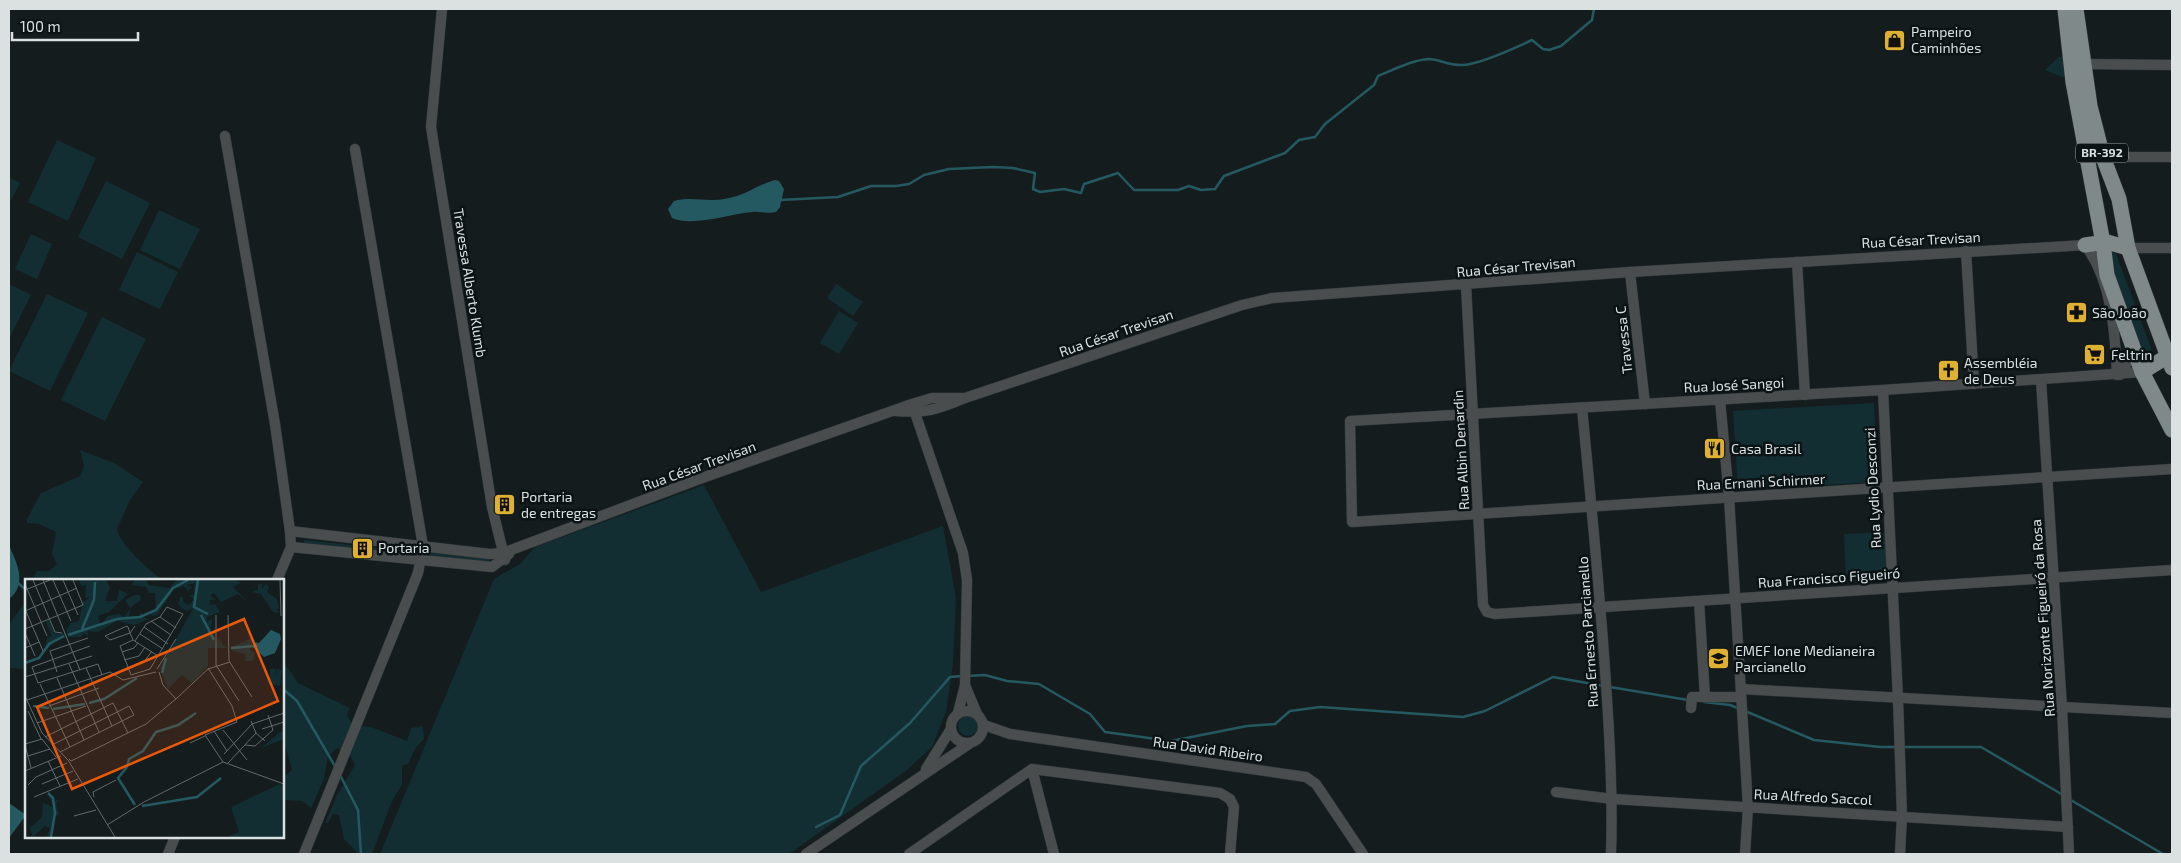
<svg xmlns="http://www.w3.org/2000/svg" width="2181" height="863" font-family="'Exo 2',sans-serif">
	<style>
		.green { fill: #122e33 }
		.water { fill: #255961 }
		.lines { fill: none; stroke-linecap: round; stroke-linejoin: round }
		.stream { stroke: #255961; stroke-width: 2.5 }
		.minor-casing { stroke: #303739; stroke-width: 11 }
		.trunk-casing { stroke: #303739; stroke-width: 16 }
		.minor { stroke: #494d4d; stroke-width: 10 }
		.trunk { stroke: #80898a; stroke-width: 15 }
		.labels { text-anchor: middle; stroke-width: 5; stroke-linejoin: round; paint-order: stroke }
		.shield { fill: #0c1314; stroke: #9da2a4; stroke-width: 1 }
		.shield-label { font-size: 12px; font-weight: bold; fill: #dbe0e1 }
		.poi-label { font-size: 14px; fill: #dbe0e1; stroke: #0c1314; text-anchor: start }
		.street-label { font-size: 14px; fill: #dbe0e1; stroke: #0c1314 }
		.inset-river { fill: none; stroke: #255961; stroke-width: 2.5 }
		.inset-road { fill: none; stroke: #646a6c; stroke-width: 1 }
		.view { fill: #e8590c; fill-opacity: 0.15; stroke: #e8590c; stroke-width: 2.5 }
		.inset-edge { fill: none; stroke: #dbe0e1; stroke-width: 2.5 }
	</style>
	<rect width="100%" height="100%" fill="#141c1e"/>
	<!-- green -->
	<g class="green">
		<polygon points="2059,57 2064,57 2066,77 2062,77 2045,70"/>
		<polygon points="57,140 96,158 68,221 28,202"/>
		<polygon points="9,177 20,183 9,204"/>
		<polygon points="106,181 150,203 122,259 78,237"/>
		<polygon points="159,210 200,229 180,269 140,250"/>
		<polygon points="31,234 52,244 37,279 15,269"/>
		<polygon points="137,252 178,272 160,309 119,290"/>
		<polygon points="2113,252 2116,254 2155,359 2152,362 2145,357 2114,281 2110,253"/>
		<polygon points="9,284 31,295 9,339"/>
		<polygon points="836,284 863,302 853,316 827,298"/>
		<polygon points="47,294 88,313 50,391 9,371"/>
		<polygon points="839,311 858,323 839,354 820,343"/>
		<polygon points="102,317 146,339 105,421 61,400"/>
		<polygon points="1874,403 1877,482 1738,490 1733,411"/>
		<path d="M80,450L114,463L143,482L130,500L117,529C118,542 151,573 163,580H32L37,571H49L57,564L52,554L56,532L39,524L27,523V519L41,493L80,476L84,466Z"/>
		<polygon points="704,485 761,592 943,526 956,598 953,664 946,712 932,747 907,770 789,854 380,854 494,579 520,564 535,547"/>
		<polygon points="1886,532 1890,580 1846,582 1844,534"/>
		<polygon points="305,540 414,552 416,554 306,545 303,543"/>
		<polygon points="428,552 489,558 490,560 487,563 429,557"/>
		<path d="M26,599V669L9,668C9,655 6,638 9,627C12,616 22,610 26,599Z"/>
		<polygon points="282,660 298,683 350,708 347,714 352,725 371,727 407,741 411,728 423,726 424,739 416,747 408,764 402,766 402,785 392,801 372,854 359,854 344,839 339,815 333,814 328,823 325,823 337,795 355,765 348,752 337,748 328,756 324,779 311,808 302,801 285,800 283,797 283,777 292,770 283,737 285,714 283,712"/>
		<circle cx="968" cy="726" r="10"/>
	</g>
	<!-- water -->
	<g class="water">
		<path d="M775,180L779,181L784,189L780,207L776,212C768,214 760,211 752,212C730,214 692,227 672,218L668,209L674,201C690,196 707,202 724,199C747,196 756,185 775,180Z"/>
		<path d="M9,545C17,564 28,584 9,599Z"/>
		<polygon points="9,803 26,815 9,838"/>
	</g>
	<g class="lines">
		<!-- stream -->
		<g class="stream">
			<path d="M780,200L838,197L871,186H896L909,184L924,175L949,169L993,167L1013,168L1035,173L1033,189L1040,192L1064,189L1081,193L1084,184L1118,173L1134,190H1178L1189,186L1201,190L1215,189L1224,176L1285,153L1299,140L1315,137L1325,124L1374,85L1378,76C1393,70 1412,60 1429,59C1439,59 1449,66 1463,65C1481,64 1515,48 1532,40L1543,49L1549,50L1561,46L1592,20L1594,9"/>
			<polyline points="18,583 26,590"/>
			<polyline points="967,676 985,675 1007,681 1039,684 1090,714 1105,732 1171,741 1247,726 1275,724 1290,711 1320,707 1463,717 1485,711 1553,677 1604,686"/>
			<polyline points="1610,687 1688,700"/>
			<polyline points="282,688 297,701 336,768"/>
			<polyline points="1704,702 1730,705 1740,709"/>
			<polyline points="1745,711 1814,740 1880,747 1898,747"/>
			<polyline points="1904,747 1981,747 2063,795"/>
			<polyline points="340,775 358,810 361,854"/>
			<polyline points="2069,799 2163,854"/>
			<polyline points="816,827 840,815 861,766 910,723 950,677 962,676"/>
		</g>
		<defs>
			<g id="minor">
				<polyline points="442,9 431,127 492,507 505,560"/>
				<polyline points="2084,64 2172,65"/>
				<polyline points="225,136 275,424 290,531 291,547 277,580"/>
				<polyline points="2103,157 2172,157"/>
				<polyline points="2128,248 2172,248"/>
				<polyline points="1966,251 1974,384"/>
				<polyline points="1797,262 1805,395"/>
				<polyline points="1630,272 1645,404"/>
				<polyline points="1466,285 1483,605 1487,612 1495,614 2172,570"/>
				<polyline points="2142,372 1883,390 1350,421 1352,522 2172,469"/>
				<polyline points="2120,375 2134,352"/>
				<polyline points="2041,380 2062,708 2069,854"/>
				<polyline points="1883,390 1898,699 1902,816 1900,854"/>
				<polyline points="1720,400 1729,497 1748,807 1745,854"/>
				<polyline points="913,407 963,553 967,580 965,685 958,713"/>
				<path d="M1582,408C1591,500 1600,592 1606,684C1610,741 1613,797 1611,854"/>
				<path d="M895,411C926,413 937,410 965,398L1242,305L1272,298L1630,272L2085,245C2112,280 2115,332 2117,375"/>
				<polyline points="290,531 490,554 503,553 702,478 912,404 932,398 962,398"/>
				<polyline points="291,547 492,567 509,554"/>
				<polyline points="1699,601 1705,697"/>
				<polyline points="965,685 977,714"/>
				<polyline points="1741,689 2172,713"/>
				<polyline points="1691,708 1692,697 1741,697"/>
				<circle cx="967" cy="727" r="16"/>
				<polyline points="984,725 1010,734 1306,777 1316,784 1363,854"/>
				<polyline points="926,769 951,729"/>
				<polyline points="1032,769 1054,854"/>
				<polyline points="1556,792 1613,799 2068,827"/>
				<polyline points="168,854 175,837"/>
				<polyline points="304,854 418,573 423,546 355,149"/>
				<polyline points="806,854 969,744"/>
				<polyline points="909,854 1032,769 1220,793 1230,799 1234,807 1230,854"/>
			</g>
			<g id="trunk">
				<polyline points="2065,9 2073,82 2103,243 2107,275 2142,372 2172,430"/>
				<polyline points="2076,9 2090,106 2103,157 2119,199 2128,248 2172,368"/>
				<polyline points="2085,245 2107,242 2128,248"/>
				<polyline points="2142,372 2168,356"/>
			</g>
		</defs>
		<!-- minor casing -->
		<use href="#minor" class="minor-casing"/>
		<!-- trunk casing -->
		<use href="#trunk" class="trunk-casing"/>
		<!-- minor -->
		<use href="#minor" class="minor"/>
		<!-- trunk -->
		<use href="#trunk" class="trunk"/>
	</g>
	<!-- icons -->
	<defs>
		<symbol id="shop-square" viewBox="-11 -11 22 22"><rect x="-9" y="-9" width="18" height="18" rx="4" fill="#deb133" stroke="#0c1314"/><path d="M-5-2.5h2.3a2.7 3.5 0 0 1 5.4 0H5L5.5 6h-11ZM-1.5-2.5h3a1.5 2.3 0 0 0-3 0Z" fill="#111"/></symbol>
		<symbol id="pharmacy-square" viewBox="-11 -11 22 22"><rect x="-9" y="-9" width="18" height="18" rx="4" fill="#deb133" stroke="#0c1314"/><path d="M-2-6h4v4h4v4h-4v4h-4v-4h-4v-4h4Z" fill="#111"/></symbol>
		<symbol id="supermarket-square" viewBox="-11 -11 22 22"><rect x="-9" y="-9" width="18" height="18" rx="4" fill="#deb133" stroke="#0c1314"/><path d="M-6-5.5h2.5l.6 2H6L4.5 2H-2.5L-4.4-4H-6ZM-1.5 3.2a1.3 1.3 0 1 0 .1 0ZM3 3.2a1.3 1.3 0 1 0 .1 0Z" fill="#111"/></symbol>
		<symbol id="church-square" viewBox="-11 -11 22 22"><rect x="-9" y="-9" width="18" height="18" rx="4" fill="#deb133" stroke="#0c1314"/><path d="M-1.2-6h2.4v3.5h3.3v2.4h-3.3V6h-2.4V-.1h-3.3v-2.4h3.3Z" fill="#111"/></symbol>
		<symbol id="restaurant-square" viewBox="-11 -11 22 22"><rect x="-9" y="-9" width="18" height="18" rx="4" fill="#deb133" stroke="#0c1314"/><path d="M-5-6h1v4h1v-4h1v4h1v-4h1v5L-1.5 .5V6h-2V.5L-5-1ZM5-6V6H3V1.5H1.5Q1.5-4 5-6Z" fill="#111"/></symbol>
		<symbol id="building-square" viewBox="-11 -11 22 22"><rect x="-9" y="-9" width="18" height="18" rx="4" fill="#deb133" stroke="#0c1314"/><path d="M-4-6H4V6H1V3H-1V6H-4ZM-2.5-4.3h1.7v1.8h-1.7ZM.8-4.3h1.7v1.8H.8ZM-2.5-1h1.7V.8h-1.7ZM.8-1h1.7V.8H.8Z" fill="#111"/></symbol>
		<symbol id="school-square" viewBox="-11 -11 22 22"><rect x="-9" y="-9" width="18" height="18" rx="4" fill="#deb133" stroke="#0c1314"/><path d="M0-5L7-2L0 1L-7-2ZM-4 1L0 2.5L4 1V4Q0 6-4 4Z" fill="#111"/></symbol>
	</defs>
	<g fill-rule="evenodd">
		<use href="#shop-square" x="1882" y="28" width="25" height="25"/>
		<use href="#pharmacy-square" x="2064" y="300" width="25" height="25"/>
		<use href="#supermarket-square" x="2082" y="342" width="25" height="25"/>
		<use href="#church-square" x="1936" y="358" width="25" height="25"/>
		<use href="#restaurant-square" x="1702" y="436" width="25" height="25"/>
		<use href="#building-square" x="492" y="492" width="25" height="25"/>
		<use href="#building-square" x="350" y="536" width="25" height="25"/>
		<use href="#school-square" x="1706" y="646" width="25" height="25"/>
	</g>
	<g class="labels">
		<!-- shield labels -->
		<rect class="shield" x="2076" y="143.5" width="52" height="19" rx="4"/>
		<g class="shield-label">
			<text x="2102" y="157">BR-392</text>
		</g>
		<!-- poi labels -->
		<g class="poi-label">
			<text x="1911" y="37">Pampeiro<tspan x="1911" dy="16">Caminhões</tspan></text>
			<text x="2092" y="318">São João</text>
			<text x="2111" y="360">Feltrin</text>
			<text x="1964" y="368">Assembléia<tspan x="1964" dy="16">de Deus</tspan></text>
			<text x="1731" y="454">Casa Brasil</text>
			<text x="521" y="502">Portaria<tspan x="521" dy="16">de entregas</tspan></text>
			<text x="378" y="553">Portaria</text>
			<text x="1735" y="656">EMEF Ione Medianeira<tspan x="1735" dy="16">Parcianello</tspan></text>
		</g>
		<!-- street labels -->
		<g class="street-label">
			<text transform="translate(1921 240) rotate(-3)" y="5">Rua César Trevisan</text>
			<text transform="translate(1516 267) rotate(-5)" y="5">Rua César Trevisan</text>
			<text transform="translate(470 283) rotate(81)" y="5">Travessa Alberto Klumb</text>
			<text transform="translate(1116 333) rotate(-19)" y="5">Rua César Trevisan</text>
			<text transform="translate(1624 340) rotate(-96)" y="5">Travessa C</text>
			<text transform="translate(1734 385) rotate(-3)" y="5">Rua José Sangoi</text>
			<text transform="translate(1461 450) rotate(-93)" y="5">Rua Albin Denardin</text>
			<text transform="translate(699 466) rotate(-20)" y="5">Rua César Trevisan</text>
			<text transform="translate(1761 482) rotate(-3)" y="5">Rua Ernani Schirmer</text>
			<text transform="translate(1873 488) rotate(-93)" y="5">Rua Lydio Desconzi</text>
			<text transform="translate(1829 578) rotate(-4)" y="5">Rua Francisco Figueiró</text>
			<text transform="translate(2043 618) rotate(-94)" y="5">Rua Norizonte Figueiró da Rosa</text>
			<text transform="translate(1588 632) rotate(-94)" y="5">Rua Ernesto Parcianello</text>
			<text transform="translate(1208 749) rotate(8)" y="5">Rua David Ribeiro</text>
			<text transform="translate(1813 797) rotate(3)" y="5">Rua Alfredo Saccol</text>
		</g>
	</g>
	<!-- overview -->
	<g transform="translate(25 579)">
		<rect width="259" height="259" fill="#141c1e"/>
		<path d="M54,1H81L85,8L80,22H92L94,11L103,15L84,33L73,37L75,46L83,37L94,35L99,38L105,30L104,38L114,37L116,32L118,38L124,40L109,46L92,42L73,53L63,52V57L59,54L56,58H44L41,51L46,44L54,42L58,23L65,18L60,19L61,6L56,7ZM110,1H121L124,6L145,9L151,1H210L216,4L208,8L223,23L213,15L196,23L189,14L185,16L190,21H185V26L190,25L195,33L182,38V43L187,40L185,55L190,57V65L194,58L198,66L204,69H183V87L167,104L157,96L143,110L135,89L169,28L163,32L158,30L153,25L155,18H158V23L164,26L169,21L165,16H169L170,4L161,6L167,8L163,12L159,7L149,10L132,36L127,37L126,34L131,33L130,14H124L121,8L106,6ZM233,5H237V10L241,5L244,8L242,13L252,20L254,30H251L255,34L248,33L236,15L227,13L233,10ZM110,16H115L116,21L105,29L100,21ZM24,41L30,55L40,54L42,59L32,60L20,73L22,59L27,57L21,43ZM229,58L225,71L230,74L228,82H220L221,76L206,71L208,67ZM245,90H251V99L252,90L257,91L255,107L244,105ZM259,151V160L236,169L254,154ZM255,205L259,206V258H202L214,253L206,228ZM23,214L29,217L30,222L34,221L31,225L34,235L30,238L26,258H22L25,249L20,247L8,258L5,249L17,238L18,224L28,228Z" fill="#122e33"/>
		<path d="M246,51L255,55L256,60L250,74L239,78L228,68V63L234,64Z" fill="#255961"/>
		<path class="inset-river" d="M173,1L169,28L183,35M176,36L189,61M57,50L69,21L70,3M43,56L92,40L115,38L131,31L148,9L163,1M206,69L229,67M0,84L14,79L24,65L39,57M137,94L141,79M64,124L79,120L112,99M8,127L24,129M28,130L60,125M23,214L28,219L30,234L26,258M110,226L93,199L102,188L104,180L118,172L131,153L153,146L171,134M117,227L172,218L196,199"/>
		<path class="inset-road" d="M8,1L30,53L37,54M18,1L55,91M28,1L46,42M38,1L53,36M255,1L256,37M0,5L22,57M0,11L25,1M0,30L18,72M0,32L52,9M191,36V86L214,122M203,36L204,82L227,118M135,38L151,49M126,42L146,56M110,47L105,54L85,61L80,57L102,47L103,48L105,54L108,61L133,77M119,48L143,65M0,50L58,26L48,1M0,54L10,77M115,55L138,70M108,61L95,67L106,96L125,90L158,35L142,28L135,38L121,45L110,62M65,67L7,88L13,104L73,85L77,96M0,69L14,63M97,73L109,69L113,64M99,81L114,77L120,68M44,85L74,153M61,89L87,147M102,89L119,83L127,72M183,89L207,127L212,143L180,156L198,183M132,90L151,60M32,93L25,72L63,59M134,93L138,106L151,120M0,98L67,77M32,99L59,161M15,105L45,168M0,117L17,154L43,181L90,258M152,119L183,90L205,83M2,121L85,93L98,101L131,93M24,127L74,109M3,132L16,160M226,142L231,154L240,162M12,144L61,127M237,150L259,143M198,151L222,181M189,152L202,172M20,158L88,124L103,154M17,160L31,178M165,164L180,157M0,165L17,160M0,166L6,189M27,166L104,127L109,136L35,173M220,166L230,167L248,151L243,136M199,175L227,145L259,134M3,177L25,170M44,180L46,182L121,145L152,119M23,182L35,207M203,184L231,154M0,192L36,177M17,205L48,192M3,206L11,198L42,184M9,218L53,200M69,218L68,213L91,201M49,237L71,231M82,246L119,223L198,183L259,205"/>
		<path class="view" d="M219,40L253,122L47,210L12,128Z"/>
		<rect width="259" height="259" class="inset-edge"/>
	</g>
	<!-- border -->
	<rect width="2181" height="863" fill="none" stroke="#dbe0e1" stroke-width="20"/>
	<!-- scale -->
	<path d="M12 32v8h126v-8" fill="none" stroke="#dbe0e1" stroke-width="2.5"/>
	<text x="20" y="32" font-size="15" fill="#dbe0e1" stroke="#0c1314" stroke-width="4" paint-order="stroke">100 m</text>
</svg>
